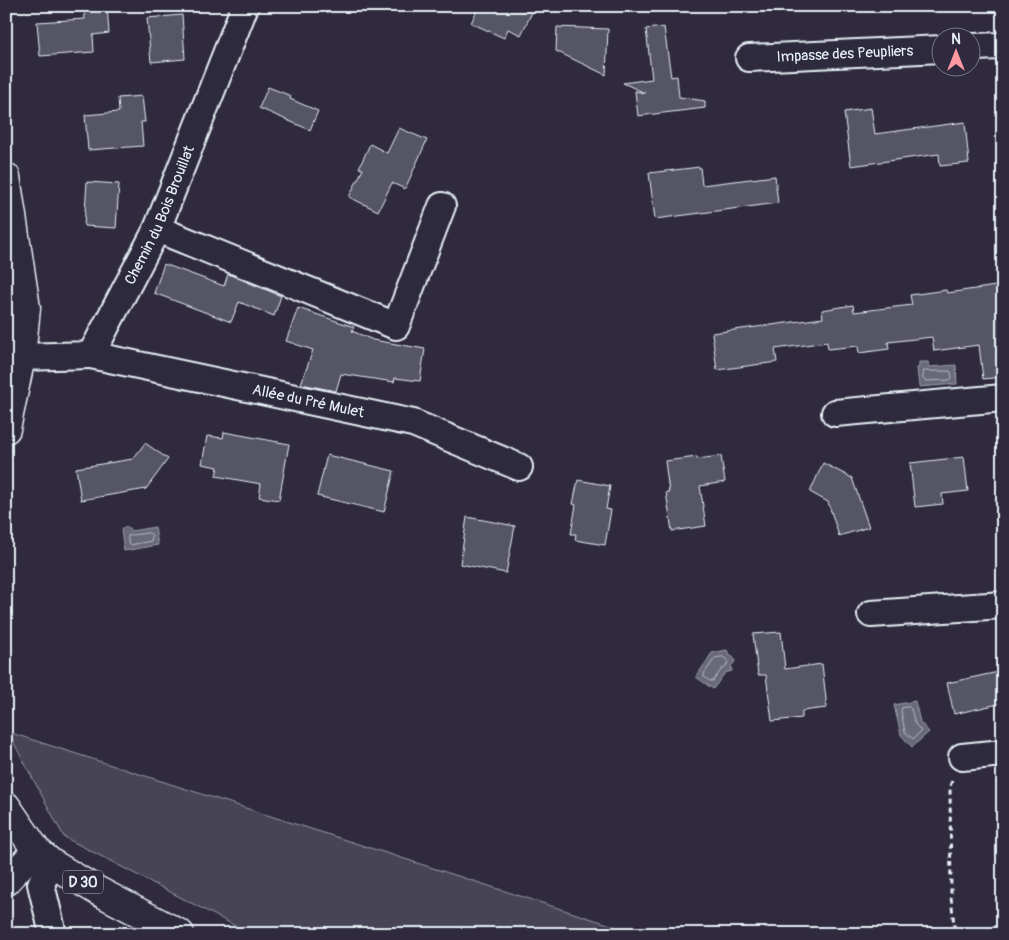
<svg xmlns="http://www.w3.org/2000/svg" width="1009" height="940" font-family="Pangolin,sans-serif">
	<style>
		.green { fill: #464455; stroke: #979aa6 }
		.water { fill: #696978; stroke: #9c9fab }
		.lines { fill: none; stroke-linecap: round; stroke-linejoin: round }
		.shore { stroke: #b5bbc5; stroke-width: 1 }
		.building { fill: #575565; stroke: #e8f1f8 }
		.street-casing { stroke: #e8f1f8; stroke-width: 30 }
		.primary-casing { stroke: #e8f1f8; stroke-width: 31 }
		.path { stroke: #e8f1f8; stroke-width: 3; stroke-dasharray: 5 4; stroke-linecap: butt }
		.street { stroke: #2f2a3d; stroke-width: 26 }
		.primary { stroke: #2f2a3d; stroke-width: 28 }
		.labels { text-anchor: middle; stroke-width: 4; stroke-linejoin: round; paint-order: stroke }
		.shield { fill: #2f2a3d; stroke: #b0b5c0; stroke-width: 1 }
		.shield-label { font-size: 14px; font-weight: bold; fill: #e8f1f8 }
		.street-label { font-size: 15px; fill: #e8f1f8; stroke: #2f2a3d }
	</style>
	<rect width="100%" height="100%" fill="#2f2a3d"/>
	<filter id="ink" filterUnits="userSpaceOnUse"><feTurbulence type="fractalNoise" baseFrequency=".02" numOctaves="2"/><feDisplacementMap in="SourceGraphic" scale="10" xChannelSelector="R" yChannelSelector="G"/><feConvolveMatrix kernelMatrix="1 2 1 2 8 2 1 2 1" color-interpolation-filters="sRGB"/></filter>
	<g filter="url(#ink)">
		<!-- green -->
		<polygon class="green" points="8,732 639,934 251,934 64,837"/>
		<!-- water -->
		<g class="water">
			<polygon points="919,362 928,362 929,367 956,365 957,384 919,387 917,368 919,367"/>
			<polygon points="124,527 128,527 131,531 155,527 158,545 124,551 121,530"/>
			<polygon points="727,650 729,655 732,656 735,660 734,663 731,666 732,671 725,673 713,689 696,677 712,653"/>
			<polygon points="915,701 920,722 929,732 912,747 901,735 894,705"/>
		</g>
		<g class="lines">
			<!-- shore -->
			<g class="shore">
				<polygon points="924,371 949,371 951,372 952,378 950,380 925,381 923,379"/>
				<polygon points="149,533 152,535 151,541 130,545 128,543 128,536"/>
				<polygon points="723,657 728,661 726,667 721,670 713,681 710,681 704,677 704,674 715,658"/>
				<polygon points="909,707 911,709 915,724 921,731 913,739 905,732 901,711 902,708"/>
			</g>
		</g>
		<!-- building -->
		<g class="building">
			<polygon points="84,6 107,6 109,33 93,35 94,52 40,56 37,22 85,19"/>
			<polygon points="479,6 535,6 521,35 508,29 504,38 471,23"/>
			<polygon points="182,15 185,59 151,62 147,18"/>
			<polygon points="557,27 608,29 606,75 556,51"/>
			<polygon points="664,27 671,77 677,76 679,97 705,101 705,108 638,116 635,91 645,93 623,83 652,79 646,29"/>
			<polygon points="268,87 291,96 290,99 318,111 310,130 259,108"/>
			<polygon points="142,96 145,122 141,122 143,146 88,150 85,115 119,112 118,98"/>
			<polygon points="871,108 875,134 965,122 969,163 940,166 939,154 851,166 844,112"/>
			<polygon points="399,128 427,140 405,189 392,183 378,211 349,197 363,169 359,168 370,144 387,153"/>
			<polygon points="700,167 702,185 775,176 778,203 655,219 649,173"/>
			<polygon points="87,182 119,184 116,228 84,226"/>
			<polygon points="164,264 224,286 228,274 281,296 274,316 239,302 231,322 154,293"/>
			<polygon points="1003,285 1003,377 983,379 979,345 934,351 932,337 888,342 889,349 859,353 858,346 828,349 827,342 775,349 777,362 717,370 712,333 823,318 822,310 853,305 854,312 912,305 910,295 946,290 947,293"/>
			<polygon points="298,308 354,327 352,331 373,340 425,349 420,381 395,378 394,382 341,374 336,391 301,384 313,350 286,341"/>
			<polygon points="224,432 289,444 279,500 259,497 261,484 216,476 218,467 202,464 207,436 223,438"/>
			<polygon points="145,443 168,459 146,489 81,500 76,468 133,459"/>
			<polygon points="327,455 394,471 384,512 317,496"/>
			<polygon points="721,456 725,482 700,486 706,526 672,531 666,492 669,492 665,461 697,457 697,459"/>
			<polygon points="964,457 968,491 942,494 943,504 915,507 910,463"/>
			<polygon points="823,463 852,478 869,527 839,536 828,502 810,492"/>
			<polygon points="578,480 610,486 606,509 611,510 605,545 575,540 576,534 571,534 576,505 573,504"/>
			<polygon points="467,517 515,526 506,573 460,564"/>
			<polygon points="781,632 785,669 822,664 827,708 802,711 802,718 772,721 766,675 758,675 753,634"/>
			<polygon points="1003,671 1003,703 954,714 947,683"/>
		</g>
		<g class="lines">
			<defs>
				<g id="street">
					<polyline points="972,47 1003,46"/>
					<path id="s1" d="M749,58L942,49"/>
					<polyline points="157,229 396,326 442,206"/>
					<polyline points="6,306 26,308"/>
					<path id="s2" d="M91,355L413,423L519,467"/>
					<path id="s3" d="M21,357L91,355L157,229L245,6"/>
					<polyline points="835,413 1003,398"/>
					<polyline points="871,614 1003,605"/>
					<polyline points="962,757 1003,753"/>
					<polyline points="51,863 41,884 53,934"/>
					<polyline points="6,882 36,850"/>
				</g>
				<g id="primary">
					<polyline points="6,177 26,308 21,357 6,429"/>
					<polyline points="6,806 36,850 51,863 96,890 180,934"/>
				</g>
			</defs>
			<!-- street casing -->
			<use href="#street" class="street-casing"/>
			<!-- primary casing -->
			<use href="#primary" class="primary-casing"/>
			<!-- path -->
			<polyline class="path" points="952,781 950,786 951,897 955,934"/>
			<!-- street -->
			<use href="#street" class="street"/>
			<!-- primary -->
			<use href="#primary" class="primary"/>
		</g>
	</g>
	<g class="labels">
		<!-- shield labels -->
		<rect class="shield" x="63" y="870.5" width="40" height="23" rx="4"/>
		<g class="shield-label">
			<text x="83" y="887">D 30</text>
		</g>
		<!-- street labels -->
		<g class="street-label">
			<text dy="5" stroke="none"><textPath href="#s1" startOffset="96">Impasse des Peupliers</textPath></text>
			<text dy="5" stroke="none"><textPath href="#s3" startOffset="226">Chemin du Bois Brouillat</textPath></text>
			<text dy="5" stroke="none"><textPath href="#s2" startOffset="222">Allée du Pré Mulet</textPath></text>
		</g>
	</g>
	<!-- margin -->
	<rect width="1009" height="940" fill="none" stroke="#2f2a3d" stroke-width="25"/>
	<rect x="12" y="12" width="984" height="915" fill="none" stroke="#e8f1f8" stroke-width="2" filter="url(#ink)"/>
	<!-- north arrow -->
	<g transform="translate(956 52)"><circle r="24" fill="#2f2a3d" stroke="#797a88"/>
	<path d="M0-4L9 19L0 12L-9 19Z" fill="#ff9aa2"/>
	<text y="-8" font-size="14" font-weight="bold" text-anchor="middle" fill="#e8f1f8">N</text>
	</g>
</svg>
